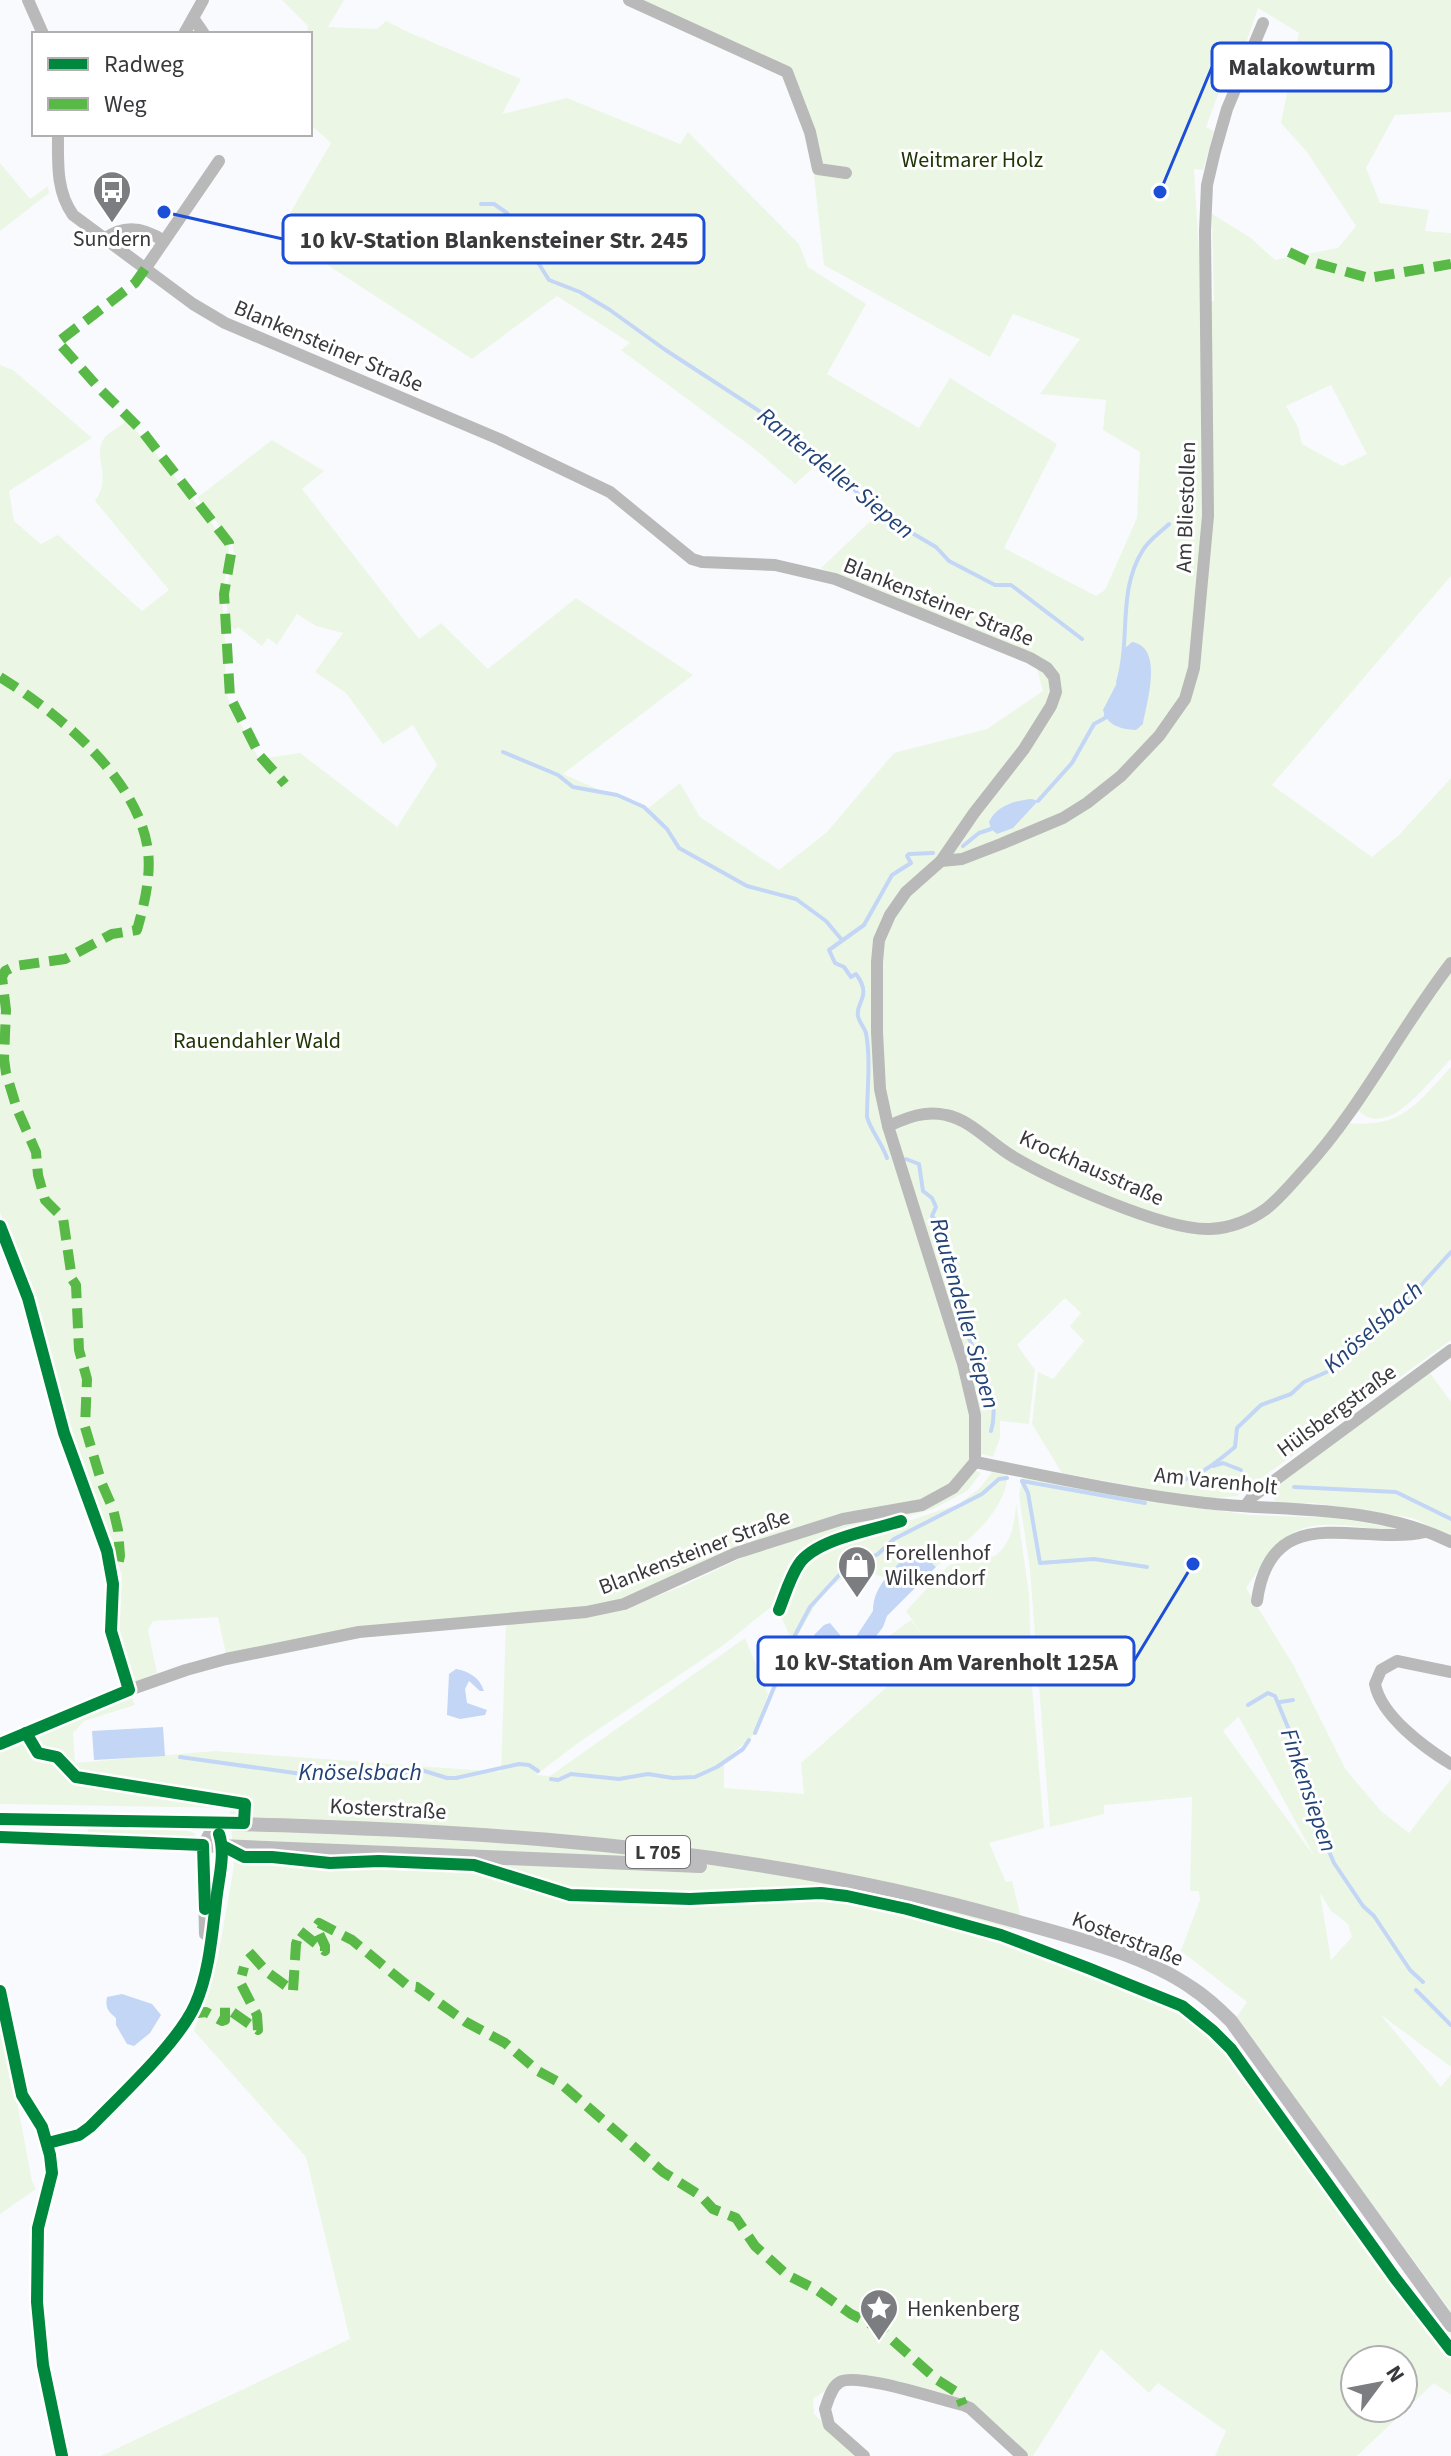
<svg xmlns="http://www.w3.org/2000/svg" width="1451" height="2456" font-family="'Source Sans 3',sans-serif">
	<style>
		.green { fill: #ebf7e4; fill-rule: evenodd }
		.water { fill: #c3d6f6 }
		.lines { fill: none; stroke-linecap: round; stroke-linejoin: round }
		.stream { stroke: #c3d6f6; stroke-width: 4 }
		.minor { stroke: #b8b9b8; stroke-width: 12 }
		.major { stroke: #bcbbbd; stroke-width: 14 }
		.quiet { stroke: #58b947; stroke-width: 10; stroke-dasharray: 20 10; stroke-linecap: butt }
		.cycleway-casing { stroke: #fff; stroke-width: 17 }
		.cycleway { stroke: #00873e; stroke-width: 12 }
		.labels { text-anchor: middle; stroke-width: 6; stroke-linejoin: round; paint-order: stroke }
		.shield { fill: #fff; stroke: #747476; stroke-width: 2 }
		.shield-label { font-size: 20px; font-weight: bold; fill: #39393c }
		.park-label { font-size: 22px; fill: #203604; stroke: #fff }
		.poi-label { font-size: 22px; fill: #39393c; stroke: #fff; text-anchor: start }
		.street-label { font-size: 22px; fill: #39393c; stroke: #fff }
		.water-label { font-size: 24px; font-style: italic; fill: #224377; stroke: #fff }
		.leader { fill: none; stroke: #1d4ed8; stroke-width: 3 }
		.callout-dot { fill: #1d4ed8; stroke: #fff; stroke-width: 3 }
		.callout { fill: #fff; stroke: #1d4ed8; stroke-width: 3 }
		.callout-label { font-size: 24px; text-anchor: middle; font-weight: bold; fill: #39393c }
	</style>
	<rect width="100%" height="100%" fill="#f9fafe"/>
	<!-- green -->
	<g class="green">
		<path d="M282,0H344L328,27L377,29L386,21L410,33L521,79L502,114L567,98L680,144L688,132L799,244L808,267L866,304L827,374L919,428L950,378L1057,444L1004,548L1096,596L1105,590L1137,518L1140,452L1103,430L1106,400L1040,394L1080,339L1013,314L990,357L824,265L812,158L788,77L640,0H1451V112L1395,115L1366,168L1380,203L1429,210L1425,231L1451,233V576L1272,785L1372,857L1399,835L1451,778V1059C1430,1079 1388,1143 1357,1109L1349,1123C1403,1128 1417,1103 1451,1067V1340L1237,1496L1204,1499L1062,1473L1032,1424L1038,1372L1053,1379L1084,1341L1070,1326L1081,1313L1065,1298L1017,1345L1035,1370L1029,1424L1000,1421V1438L993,1457L975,1452L965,1469L949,1483L921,1499L841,1515L621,1599L585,1608L226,1654L218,1617L153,1621L148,1630L157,1673L135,1682L118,1642L122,1575L68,1428L38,1303L0,1213V365L13,370L92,438L9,491L14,521L41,544L58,535L142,611L169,590L95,501C112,477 94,460 102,442C106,432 120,428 127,420L165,464L228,544L229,556L222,596L226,656L225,682L228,699L259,759L300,753L397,827L437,765L413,725L383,744L346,693L315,672L343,633L316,626L297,614L277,645L268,638L262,646L238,627L235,630L228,624L226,594L234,554L232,541L197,498L272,440L324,471L302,489L419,639L441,623L488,669L576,598L693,675L563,774L646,810L680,783L700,817L779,870L827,832L894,753L987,729L1043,691L1036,665L998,639L821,568L881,511L839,467L821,461L795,484L756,450L621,350L630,343L557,296L472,359L323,262L335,251L282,227L331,143L310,124V34H307L308,26ZM1258,8L1299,33L1281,123L1307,152L1356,226L1338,248L1275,260L1251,238L1212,214L1214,301H1202L1194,169L1203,170L1214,131L1206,127L1223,81L1232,84ZM1331,385L1367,454L1342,466L1302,444L1298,427L1286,406Z"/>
		<polygon points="0,163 30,199 48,186 49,193 0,231"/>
		<polygon points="1430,1373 1451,1402 1451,1537 1413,1518 1313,1503 1278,1505 1272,1495 1288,1474"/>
		<path d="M976,1471L981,1473L967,1491L933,1509L828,1539L808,1548L789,1569L775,1604L721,1647L578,1743L536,1775L550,1776L745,1638L768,1694L754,1735L724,1760V1788L804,1794L801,1763L931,1648L927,1643L882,1678L867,1656V1652L911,1620L925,1639L906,1611L949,1565L995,1556C1011,1545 1015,1522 1016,1503L1029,1594L1032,1687L1044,1828L989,1843L1006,1882L1012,1881L1020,1914L1004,1943L1095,1974L1142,1997L1175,2007L1215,2036L1443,2349L1450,2310L1236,2018L1247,2002L1181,1951L1200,1900L1199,1891H1190L1192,1797L1104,1805V1814L1050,1827L1030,1570L1019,1495L1023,1477L1180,1505L1250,1515L1339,1518L1399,1529L1397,1532C1369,1529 1335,1521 1308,1527C1280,1533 1261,1566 1246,1588L1294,1666L1346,1770L1381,1811L1409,1833L1451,1779V2067L1380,2014L1441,2087L1451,2074V2395L1434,2383L1357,2456H1215L1226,2431L1158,2383L1149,2393L1101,2349L1033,2456H1026L982,2416L849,2374L813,2399L814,2414L861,2456H101L350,2339L306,2157L194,2031L217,1961L228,1901L234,1866L230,1808L0,1804V1734L43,1735L131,1695L135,1705L84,1721L73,1733L75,1763L214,1751L501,1772L506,1623L627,1608L685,1585L754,1552L954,1491ZM1238,1717H1239L1314,1856L1223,1731ZM1320,1893L1331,1911L1348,1924L1352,1937L1331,1960ZM1355,2360H1403V2408H1355Z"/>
		<path d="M992,1472L1008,1473C1005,1515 966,1541 936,1567L917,1549L913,1548L897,1567L884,1577L843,1566L848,1574L822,1594L793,1643L779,1612C792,1596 794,1572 810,1558C815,1554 823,1551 828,1548L959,1504L980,1488Z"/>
		<path d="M87,1827C110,1828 180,1824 196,1834L191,1837L88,1833Z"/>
		<polygon points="0,2012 32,2181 36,2189 0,2214"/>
	</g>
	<!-- water -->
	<g class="water">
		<path d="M1132,642C1164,647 1147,702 1143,724L1136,730C1121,729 1107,726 1103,710L1119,679L1125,648Z"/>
		<path d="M1032,799L1038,801L1013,828L997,834L991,829L989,822C996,806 1016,800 1032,799Z"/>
		<path d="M913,1548L917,1549L936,1567L887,1616L883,1627L851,1669L840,1661L873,1611C873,1584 896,1568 913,1548Z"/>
		<polygon points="830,1623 840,1635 841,1640 832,1651 826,1653 816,1644 814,1635 824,1625"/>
		<path d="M456,1669C469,1671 480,1678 484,1691H480L469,1681L465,1689L467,1703L487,1710L485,1715L460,1719L447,1715L449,1674Z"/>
		<polygon points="163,1727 165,1756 94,1760 92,1731"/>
		<path d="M122,1994L152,2004L161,2015L150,2033L134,2046L127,2044L116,2025V2018C108,2011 105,2008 107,1997Z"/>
	</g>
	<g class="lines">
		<!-- stream -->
		<g class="stream">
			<polyline points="481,204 494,204 507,213 549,280 580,292 610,310 664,349 776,422 823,464 839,469 861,498 900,526 936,547 949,561 995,585 1011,585 1082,639"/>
			<path d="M1118,682C1131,638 1117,591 1143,550C1149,540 1161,532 1169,524"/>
			<polyline points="503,752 558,775 573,787 617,795 644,807 667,829 679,848 747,886 796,899 826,921 842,940"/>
			<polyline points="1038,801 1072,763 1094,724 1105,718 1107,713"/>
			<polyline points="963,846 979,833 991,829"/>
			<path d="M887,1158C882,1143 871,1131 867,1117C867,1090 871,1060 866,1033C864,1027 859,1022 858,1016C855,1002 873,997 856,974L851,977L844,967L835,963L829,950L864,925L892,875L911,863L907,856L909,854L933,853"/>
			<path d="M906,1159L919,1164L923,1191L932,1198L936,1207L932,1216C949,1234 946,1251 956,1271L951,1278C956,1297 960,1316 967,1334C980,1364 1001,1398 991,1431"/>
			<polyline points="1213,1466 1223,1463 1241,1470"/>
			<path d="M1183,1480C1204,1473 1218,1461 1235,1447L1237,1428L1261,1405L1291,1394L1304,1382L1329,1371L1404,1304L1451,1252"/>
			<polyline points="1022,1481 1028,1493 1040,1563 1094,1559 1147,1567"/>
			<polyline points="1022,1481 1145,1503"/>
			<polyline points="1294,1487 1396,1492 1451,1519"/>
			<polyline points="793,1639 810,1607 841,1573 878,1554 894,1539 982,1494 999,1479 1007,1478"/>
			<polyline points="1280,1702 1293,1700"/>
			<polyline points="1248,1705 1268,1693 1275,1696 1311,1783 1325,1842 1334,1863 1363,1906 1374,1916 1410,1970 1423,1982"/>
			<polyline points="755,1733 783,1666 783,1653"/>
			<polyline points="180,1757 316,1776 395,1776 418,1769 447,1778 456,1778 519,1764 529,1765 538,1771"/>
			<polyline points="551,1779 558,1780 571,1774 619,1779 648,1774 673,1778 695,1777 717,1767 743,1749 749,1740"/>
			<polyline points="1416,1990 1451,2025"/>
		</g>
		<!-- minor -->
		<g class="minor">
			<polyline points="28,0 43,34"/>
			<polyline points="629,0 787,72 810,132 818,169 846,173"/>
			<polyline points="193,18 204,34"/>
			<polyline points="184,34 203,0"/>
			<path d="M104,239C124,224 145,228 164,241"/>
			<polyline points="145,269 219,161"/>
			<polyline points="941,861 962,859 1001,844 1063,818 1087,803 1121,776 1159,736 1185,699 1194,668 1208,516 1205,231 1207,185 1215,151 1227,109 1263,23"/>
			<path d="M888,1126C907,1118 924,1110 946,1115C971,1120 990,1143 1012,1156C1052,1180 1165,1231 1210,1229C1230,1228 1249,1221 1266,1209C1280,1198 1292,1183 1304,1170C1362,1107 1399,1030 1451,963"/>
			<path d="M975,1462C1051,1477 1128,1494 1205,1503C1288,1512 1373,1504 1451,1542"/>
			<polyline points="1246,1505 1252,1497 1451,1350"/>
			<path d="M1257,1601C1271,1497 1360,1547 1425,1532"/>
			<path d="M1451,1672L1397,1661L1381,1670L1375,1684C1381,1716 1425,1748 1451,1764"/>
			<path d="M0,1744L129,1690L186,1670L226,1659L359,1632L586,1612L624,1604L736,1553L843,1519L922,1505L953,1488L975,1462V1415L963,1364L888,1126L880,1089L877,1032V962L879,940L890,915L906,892L941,861L974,813L1024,749L1051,706L1056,692L1054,677L1047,668L1030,658L835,579L775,565L702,562L692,559L610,492L499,439L225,323L193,304L73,215C56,191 58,163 58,134"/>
			<polyline points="205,1934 203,1845 215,1823"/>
			<polyline points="0,1991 22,2095 42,2127 50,2155 52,2173 38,2228 37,2302 43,2365 62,2456"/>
			<polyline points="48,2143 79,2135 90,2127 168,2044 194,2008 203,1983 223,1846 215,1823"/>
			<path d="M864,2456L829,2425L825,2409C828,2401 831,2387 840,2382C857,2372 940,2400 963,2405L970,2408L1022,2456"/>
		</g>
		<!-- major -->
		<g class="major">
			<path d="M0,1819C337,1826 682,1826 1008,1919C1067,1936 1142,1953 1192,1988C1206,1997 1219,2009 1231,2021L1451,2325"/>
			<polyline points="0,1837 700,1866"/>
		</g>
		<!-- quiet -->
		<g class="quiet">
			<polyline points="1289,252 1308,261 1369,278 1451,264"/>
			<polyline points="145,269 135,283 58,342 97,386 142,431 229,543 231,554 224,594 230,697 260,756 285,784"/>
			<path d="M0,677C58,713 139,779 148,851C151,878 144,905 137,930L112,934L65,959L15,966L5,971L2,977L6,1010L4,1059L6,1073L17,1109L36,1152L38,1175L45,1200L63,1218L72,1279L76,1285L79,1350L87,1379L85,1427L102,1484L113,1509L118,1530L120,1556L118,1565L111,1569"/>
			<polyline points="249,1952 267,1972 293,1991 296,1944 300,1931 325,1951 325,1946 316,1927 319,1923 352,1940 408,1986 417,1987 466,2022 505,2043 538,2071 560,2083 663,2172 701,2196 713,2209 736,2218 755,2246 787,2275 817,2290 851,2314 879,2328 936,2379 958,2393 963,2405"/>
			<polyline points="190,2014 206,2012 222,2021 225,2020 225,2007 258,2030 257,2015 240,1982 244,1967"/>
		</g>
		<defs>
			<g id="cycleway">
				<polyline points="0,1226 28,1298 64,1433 107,1551 113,1584 111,1631 129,1690 0,1744"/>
				<path d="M779,1610C785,1595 790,1577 799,1564C816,1539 873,1530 901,1521"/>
				<polyline points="0,1819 244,1823 245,1804 76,1777 57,1757 38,1753 26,1733"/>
				<polyline points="0,1837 203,1845 205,1909"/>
				<polyline points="223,1846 244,1857 272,1857 330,1863 379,1861 474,1865 570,1895 690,1899 821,1893 847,1896 907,1909 1001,1935 1088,1968 1182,2006 1213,2031 1231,2049 1395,2278 1451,2350"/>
				<polyline points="0,1991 22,2095 42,2127 50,2155 52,2173 38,2228 37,2302 43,2365 62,2456"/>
				<path d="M48,2143L79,2135L90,2127C120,2096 178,2043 195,2005C209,1974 212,1935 216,1902C218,1880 226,1855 219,1834"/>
			</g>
		</defs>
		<!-- cycleway casing -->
		<use href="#cycleway" class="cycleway-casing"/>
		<!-- cycleway -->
		<use href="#cycleway" class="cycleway"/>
	</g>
	<!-- icons -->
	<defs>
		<symbol id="bus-pin" viewBox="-11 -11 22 30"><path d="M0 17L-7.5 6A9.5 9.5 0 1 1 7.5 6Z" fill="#7c7d80" stroke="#fff"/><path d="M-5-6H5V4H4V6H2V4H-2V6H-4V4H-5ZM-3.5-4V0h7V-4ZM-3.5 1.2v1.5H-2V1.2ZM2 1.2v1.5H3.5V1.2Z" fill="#fff"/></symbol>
		<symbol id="shop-pin" viewBox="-11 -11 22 30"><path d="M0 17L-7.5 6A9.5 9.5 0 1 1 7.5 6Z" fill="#7c7d80" stroke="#fff"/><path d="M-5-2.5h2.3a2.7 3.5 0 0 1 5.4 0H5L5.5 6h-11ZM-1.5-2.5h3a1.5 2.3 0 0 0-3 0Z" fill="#fff"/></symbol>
		<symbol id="sight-pin" viewBox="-11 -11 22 30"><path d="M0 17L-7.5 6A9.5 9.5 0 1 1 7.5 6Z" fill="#7c7d80" stroke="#fff"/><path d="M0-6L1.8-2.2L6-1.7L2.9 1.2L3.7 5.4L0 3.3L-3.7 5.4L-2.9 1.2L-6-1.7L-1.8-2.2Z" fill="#fff"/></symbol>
	</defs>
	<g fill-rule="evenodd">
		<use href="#bus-pin" x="90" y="168" width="44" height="60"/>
		<use href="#shop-pin" x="835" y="1543" width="44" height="60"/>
		<use href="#sight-pin" x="857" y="2286" width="44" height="60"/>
	</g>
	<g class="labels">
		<!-- shield labels -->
		<rect class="shield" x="626" y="1836" width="64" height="32" rx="6"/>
		<g class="shield-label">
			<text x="658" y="1859">L 705</text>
		</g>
		<!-- park labels -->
		<g class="park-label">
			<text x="972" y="167">Weitmarer Holz</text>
			<text x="257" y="1048">Rauendahler Wald</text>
		</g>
		<!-- poi labels -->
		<g class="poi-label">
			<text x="112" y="246" text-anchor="middle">Sundern</text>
			<text x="885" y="1560">Forellenhof<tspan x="885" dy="25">Wilkendorf</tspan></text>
			<text x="907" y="2316">Henkenberg</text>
		</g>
		<!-- street labels -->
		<g class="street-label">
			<text transform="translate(329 345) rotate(23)" y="8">Blankensteiner Straße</text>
			<text transform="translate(1185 507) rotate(-88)" y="8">Am Bliestollen</text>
			<text transform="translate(939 601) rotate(22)" y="8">Blankensteiner Straße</text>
			<text transform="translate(1092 1167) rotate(24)" y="8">Krockhausstraße</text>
			<text transform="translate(1336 1410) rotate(-36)" y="8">Hülsbergstraße</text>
			<text transform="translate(1216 1480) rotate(6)" y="8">Am Varenholt</text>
			<text transform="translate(694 1551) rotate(-21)" y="8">Blankensteiner Straße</text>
			<text transform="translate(388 1808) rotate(3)" y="8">Kosterstraße</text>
			<text transform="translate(1128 1938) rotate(21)" y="8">Kosterstraße</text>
		</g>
		<!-- water labels -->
		<g class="water-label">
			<text transform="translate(836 473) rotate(39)" y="8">Ranterdeller Siepen</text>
			<text transform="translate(965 1313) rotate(74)" y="8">Rautendeller Siepen</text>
			<text transform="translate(1373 1327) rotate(-42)" y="8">Knöselsbach</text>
			<text x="360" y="1780">Knöselsbach</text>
			<text transform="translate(1309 1790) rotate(71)" y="8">Finkensiepen</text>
		</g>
	</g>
	<!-- callouts -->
	<path class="leader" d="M1160 192L1212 67M164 212L283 239M1193 1564L1134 1661"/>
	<g class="callout-dot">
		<circle cx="1160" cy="192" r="8"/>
		<circle cx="164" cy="212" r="8"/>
		<circle cx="1193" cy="1564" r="8"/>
	</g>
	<g class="callout">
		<rect x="1212" y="43" width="179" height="48" rx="8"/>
		<rect x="283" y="215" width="421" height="48" rx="8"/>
		<rect x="758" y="1637" width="376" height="48" rx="8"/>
	</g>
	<g class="callout-label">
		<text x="1302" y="75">Malakowturm</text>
		<text x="494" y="248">10 kV-Station Blankensteiner Str. 245</text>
		<text x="946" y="1670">10 kV-Station Am Varenholt 125A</text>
	</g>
	<!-- legend -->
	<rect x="32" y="32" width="280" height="104" fill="#ffffff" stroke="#b0b0b1" stroke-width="2"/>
	<rect x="48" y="58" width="40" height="12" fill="#00873e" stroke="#b0b0b1" stroke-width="2"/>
	<text x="104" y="72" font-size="24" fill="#39393c">Radweg</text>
	<rect x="48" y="98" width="40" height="12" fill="#58b947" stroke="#b0b0b1" stroke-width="2"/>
	<text x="104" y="112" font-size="24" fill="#39393c">Weg</text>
	<!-- north arrow -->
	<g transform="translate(1379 2384) rotate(58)"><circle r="38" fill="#ffffff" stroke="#b0b0b1" stroke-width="2"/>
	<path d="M0-6L14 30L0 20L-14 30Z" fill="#7c7d80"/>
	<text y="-12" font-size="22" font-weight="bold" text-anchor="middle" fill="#39393c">N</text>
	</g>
</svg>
